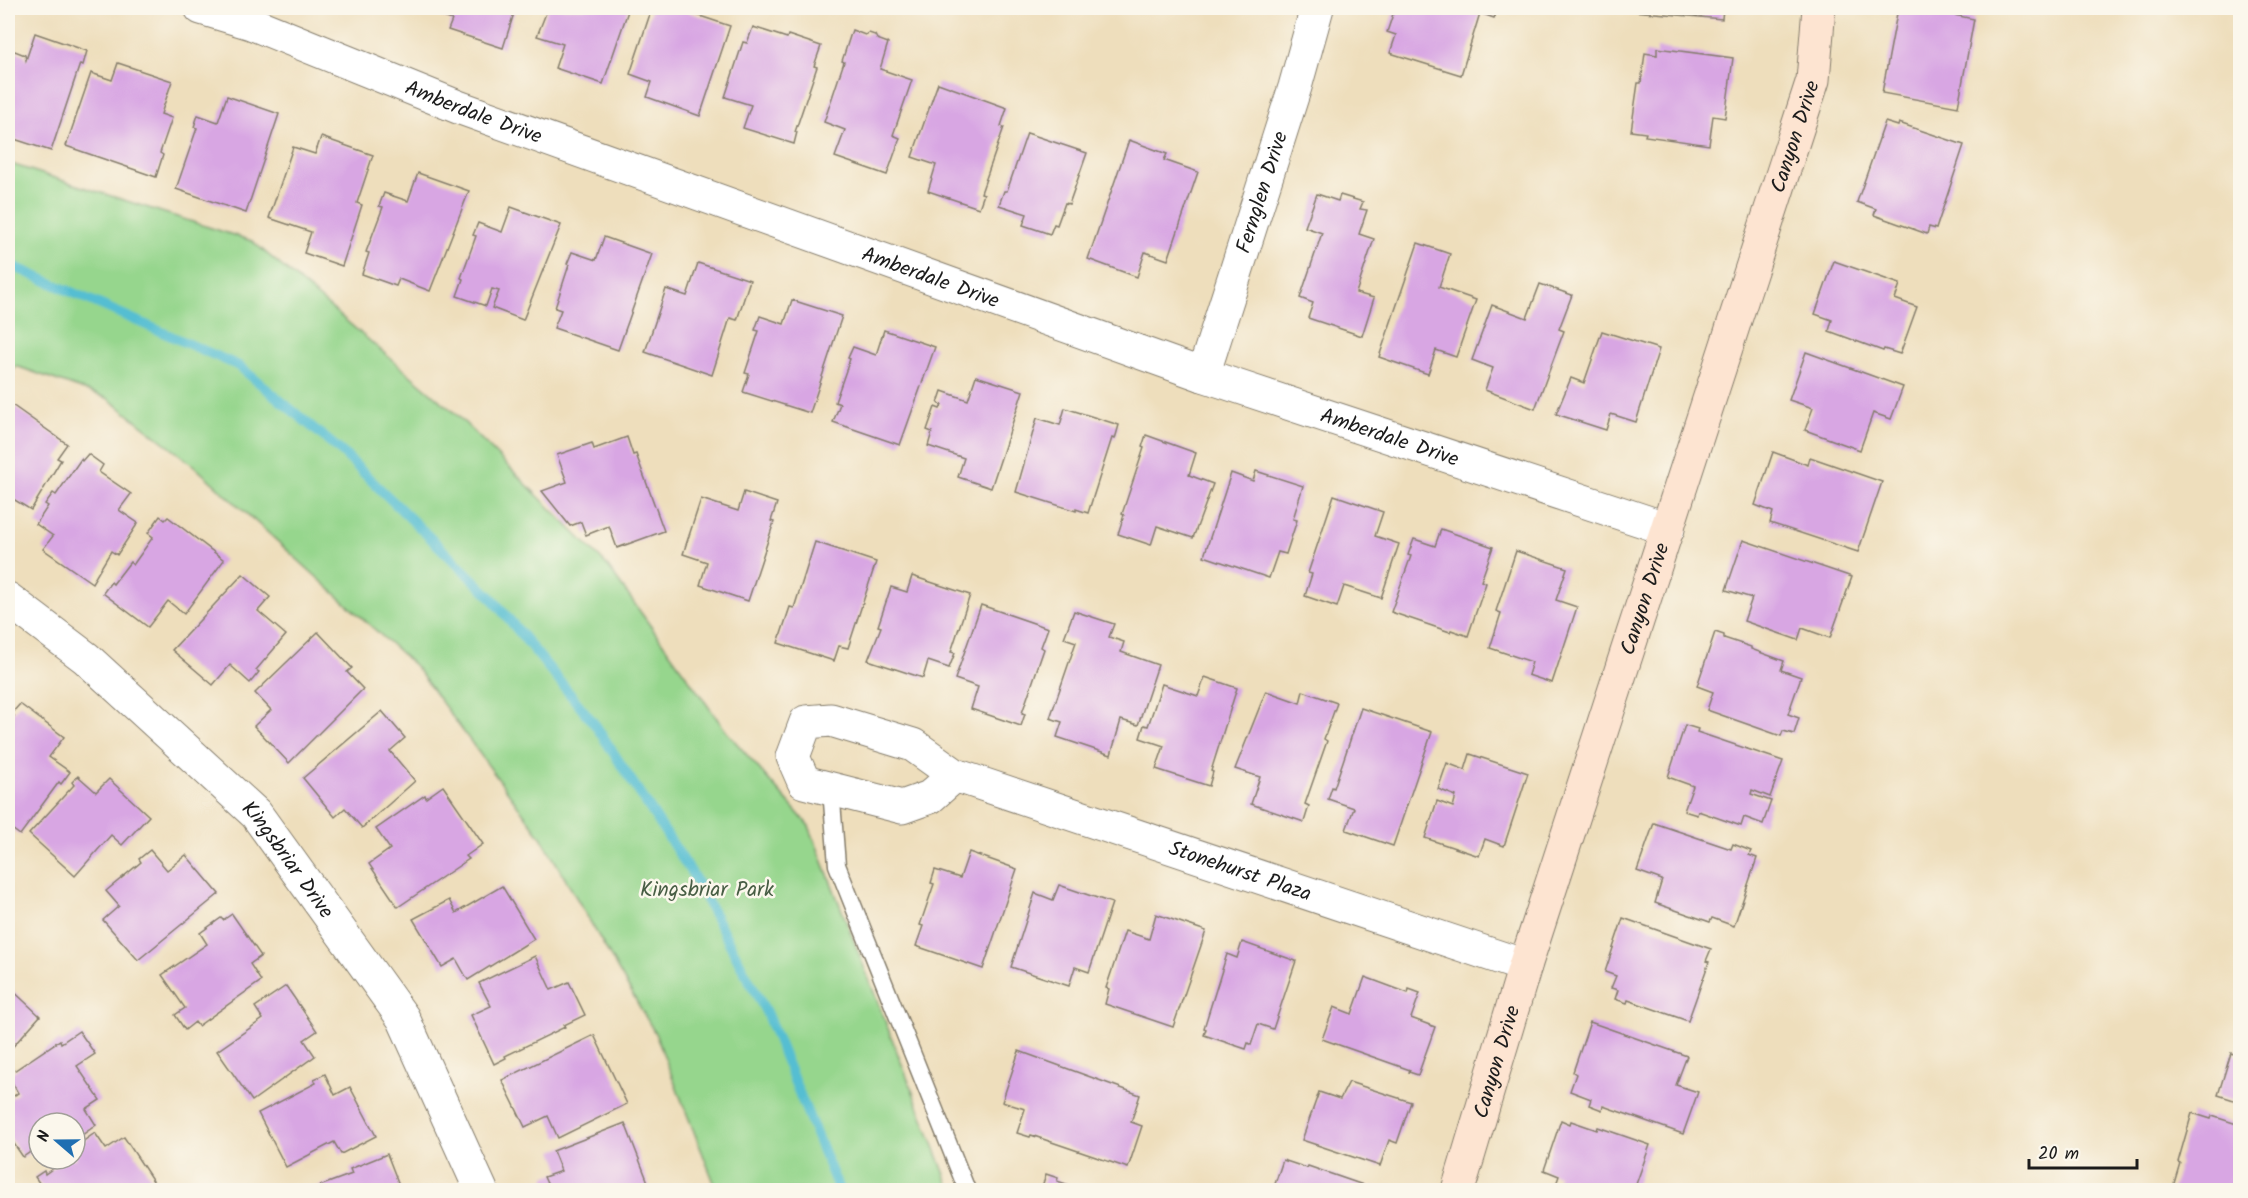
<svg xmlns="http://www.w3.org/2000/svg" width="2248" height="1198" font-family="Kalam,sans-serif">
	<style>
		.green { fill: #96d68d; stroke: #597954; stroke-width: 1.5 }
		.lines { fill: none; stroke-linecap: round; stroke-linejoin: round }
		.stream { stroke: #55bed2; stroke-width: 10 }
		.building { fill: #d8a6e3 }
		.lane-casing { stroke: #857d6c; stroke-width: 19 }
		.street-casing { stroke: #857d6c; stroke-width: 35 }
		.secondary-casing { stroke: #857d6c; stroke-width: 35 }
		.lane { stroke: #fff; stroke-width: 16 }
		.street { stroke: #fff; stroke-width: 33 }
		.secondary { stroke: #fde4d1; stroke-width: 33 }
		.labels { text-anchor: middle; stroke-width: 5; stroke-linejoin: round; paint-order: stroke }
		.street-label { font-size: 21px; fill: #1c1c1c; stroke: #fbf7ec }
		.park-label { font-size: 21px; fill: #475d44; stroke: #fbf7ec }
	</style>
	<rect width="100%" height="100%" fill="#fbf7ec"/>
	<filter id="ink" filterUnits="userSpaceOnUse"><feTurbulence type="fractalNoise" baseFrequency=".0167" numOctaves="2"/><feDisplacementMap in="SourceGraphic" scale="12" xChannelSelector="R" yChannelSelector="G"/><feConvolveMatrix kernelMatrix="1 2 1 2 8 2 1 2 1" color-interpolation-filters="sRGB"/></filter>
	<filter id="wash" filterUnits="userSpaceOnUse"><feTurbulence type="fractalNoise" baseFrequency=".008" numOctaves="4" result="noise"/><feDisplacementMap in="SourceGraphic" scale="24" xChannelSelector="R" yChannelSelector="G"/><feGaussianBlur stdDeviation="1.35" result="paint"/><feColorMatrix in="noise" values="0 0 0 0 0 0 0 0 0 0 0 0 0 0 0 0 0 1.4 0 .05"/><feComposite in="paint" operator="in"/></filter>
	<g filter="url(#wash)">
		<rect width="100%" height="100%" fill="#eedebc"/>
		<!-- green -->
		<polygon class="green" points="8,163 252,241 456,414 606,564 726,731 809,826 951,1190 717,1190 655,1033 541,837 415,666 193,465 107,398 16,366 8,378"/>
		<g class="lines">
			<!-- stream -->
			<polyline class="stream" points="8,264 239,366 342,452 490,596 596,726 693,875 766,1012 839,1190"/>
		</g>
		<g id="blocks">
			<!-- building -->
			<g class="building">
				<polygon points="444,8 507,8 515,10 503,48 448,30 452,20 441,16"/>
				<polygon points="548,8 629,8 603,84 555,68 563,44 537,36"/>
				<polygon points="652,8 676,8 730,26 700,116 647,97 652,82 630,74"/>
				<polygon points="1395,8 1498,8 1494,18 1480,13 1461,75 1390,53 1396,35 1387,32"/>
				<polygon points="1633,8 1723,8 1722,19 1633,11"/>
				<polygon points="1898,8 1919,8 1974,19 1958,107 1882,93"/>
				<polygon points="753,27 787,38 788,35 821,46 814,66 817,67 795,132 797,132 794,144 743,128 751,105 725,97 743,42 747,43"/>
				<polygon points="852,30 865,35 869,33 875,35 877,39 888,43 880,69 912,80 893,135 900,138 887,175 835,157 845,130 824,122 844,62 842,61"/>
				<polygon points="35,33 87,51 83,65 80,64 51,151 8,137 8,53 11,54 15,51 25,55 26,60"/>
				<polygon points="1657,48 1733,58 1725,118 1713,116 1709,145 1645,136 1646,133 1631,131 1638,83 1641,83 1645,53 1657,55"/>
				<polygon points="118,63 172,81 161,114 172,118 160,153 163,155 156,177 66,146 91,73 112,80"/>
				<polygon points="938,83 1007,108 1001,126 1004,127 981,193 984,194 979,208 928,191 936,165 912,157"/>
				<polygon points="227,96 279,114 246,213 176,189 197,128 194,127 198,115 218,122"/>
				<polygon points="1885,122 1898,126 1899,123 1964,145 1936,229 1929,227 1927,234 1874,215 1876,209 1857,202"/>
				<polygon points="1027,133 1087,153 1069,204 1065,203 1057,225 1054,224 1050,234 1023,225 1027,214 999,205 1004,191 1007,191"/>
				<polygon points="321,137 373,155 357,203 362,205 342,266 304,253 311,232 269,218 293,147 315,154"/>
				<polygon points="1129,140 1167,154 1164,160 1198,172 1168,260 1145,252 1137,277 1088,259"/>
				<polygon points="418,173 469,191 430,291 399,279 396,286 362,274 369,253 366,252 383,207 379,206 384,193 408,201"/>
				<polygon points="1317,194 1338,201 1340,195 1363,202 1360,209 1367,210 1359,234 1374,239 1356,293 1374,298 1362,336 1308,318 1313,303 1300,298 1322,233 1305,227"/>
				<polygon points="511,207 561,225 523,320 492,308 499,291 492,289 486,306 457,296 463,279 461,278 476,236 473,235 478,223 502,232"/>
				<polygon points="604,237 652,254 618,350 554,328 561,310 555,308 569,265 567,264 572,252 596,260"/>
				<polygon points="1418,243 1450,254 1439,287 1476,300 1456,357 1436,350 1428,374 1379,357"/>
				<polygon points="1834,261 1900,284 1895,299 1917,307 1900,354 1884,349 1883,351 1829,331 1832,320 1815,314"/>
				<polygon points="698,263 750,280 737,320 730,318 712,375 645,352 666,289 687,296"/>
				<polygon points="1540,284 1572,295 1559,329 1564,331 1535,409 1485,390 1493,368 1472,360 1492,305 1527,318"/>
				<polygon points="792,300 842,316 810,413 743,392 749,374 745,373 759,331 755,330 760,316 784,324"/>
				<polygon points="884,330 935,347 900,445 833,422 840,404 835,402 850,359 848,358 853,347 876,355"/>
				<polygon points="1602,331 1659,349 1636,422 1611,414 1606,430 1556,414 1571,378 1584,383"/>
				<polygon points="1806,352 1903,387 1891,419 1873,413 1860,450 1805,430 1813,408 1789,400"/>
				<polygon points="976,376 1023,391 991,488 958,477 964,458 928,446 932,432 927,430 935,407 940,409 942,405 938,403 942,391 968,400"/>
				<polygon points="12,405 67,444 57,458 61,460 31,510 10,497 8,501 8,412"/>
				<polygon points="1065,408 1119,425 1115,439 1112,438 1088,513 1076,509 1076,511 1016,492 1037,418 1060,425"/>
				<polygon points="1146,435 1196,453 1189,475 1213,484 1193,538 1157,526 1151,545 1118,534 1124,515 1122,514 1144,448 1142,447"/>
				<polygon points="627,437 633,455 636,454 664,531 617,548 609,526 586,535 581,522 570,526 542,491 567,482 557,455 592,443 594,449"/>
				<polygon points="1773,452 1808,465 1810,457 1882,482 1858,552 1770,523 1773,512 1755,505"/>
				<polygon points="88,454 103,465 99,472 131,494 119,510 138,523 117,555 111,551 92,583 43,549 53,536 36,524 48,506 45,504 53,493 56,495 81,459 82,461"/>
				<polygon points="1256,471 1303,486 1293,519 1297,520 1286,554 1278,552 1269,578 1204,556 1231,473 1253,481"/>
				<polygon points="744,492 777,503 771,521 774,522 748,601 700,585 707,562 683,554 701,499 738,511"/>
				<polygon points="1334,495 1383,512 1375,536 1399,544 1381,598 1344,586 1337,607 1305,596 1312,574 1308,573"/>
				<polygon points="160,516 165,520 168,517 224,560 184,614 168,601 148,627 103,593 111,582 113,584 130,562 133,565 153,537 148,533"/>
				<polygon points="1441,529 1493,547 1481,581 1486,583 1468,636 1451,630 1450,632 1391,612 1411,556 1408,555 1414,539 1435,546"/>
				<polygon points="1743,540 1852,577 1830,638 1802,628 1798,640 1744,621 1752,598 1726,590"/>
				<polygon points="815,542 876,562 848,648 839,646 834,661 778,643 790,607 794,608"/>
				<polygon points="1516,551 1567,568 1556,600 1577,607 1552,683 1528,675 1532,662 1490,648 1501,613 1496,611"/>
				<polygon points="243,574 270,597 258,611 286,635 256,670 259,672 250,683 230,665 213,685 172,650"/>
				<polygon points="912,576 970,595 951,652 955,653 949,668 928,661 923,678 868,660 881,627 878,626 891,587 907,592"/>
				<polygon points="981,605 1048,628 1041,647 1044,649 1022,713 1025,714 1021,726 971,709 978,687 955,679"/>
				<polygon points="1074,611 1114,624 1109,637 1124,642 1121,652 1158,665 1138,725 1121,720 1111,755 1057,737 1062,722 1050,718 1076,642 1064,638"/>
				<polygon points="318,632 352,668 347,672 363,689 289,763 254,726 271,710 255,693"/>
				<polygon points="1715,632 1724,635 1724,638 1751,647 1751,649 1784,661 1781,670 1801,677 1788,714 1799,718 1794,734 1783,731 1781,736 1707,710 1713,692 1697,686"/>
				<polygon points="1205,677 1237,688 1211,771 1213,772 1209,786 1156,769 1164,746 1140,738 1144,725 1148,726 1162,684 1198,696"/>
				<polygon points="1266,691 1300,703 1303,691 1337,703 1324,739 1327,741 1305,804 1309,806 1304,822 1251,804 1260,777 1235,769"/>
				<polygon points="20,704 64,737 49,757 70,772 61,784 59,782 20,835 8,826 8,725 14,716 11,714"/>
				<polygon points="1361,708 1432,732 1393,846 1346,830 1354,808 1328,799 1332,787 1334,788"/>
				<polygon points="382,711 405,738 390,751 415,781 362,828 345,808 335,817 303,778"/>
				<polygon points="1685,725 1698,729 1697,732 1783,761 1770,797 1752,790 1751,794 1771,801 1763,824 1744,817 1741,826 1698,811 1697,815 1684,811 1693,786 1668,777"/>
				<polygon points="1470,754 1528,773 1504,846 1485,839 1479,856 1425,838 1437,801 1453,807 1456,796 1438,789 1447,763 1465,770"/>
				<polygon points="78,776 96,792 109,779 149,816 122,845 111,835 75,876 29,834 74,785 72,782"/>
				<polygon points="443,786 483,844 466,856 469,859 398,907 369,864 390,849 376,829 425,795 426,798"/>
				<polygon points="1654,823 1731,849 1733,844 1751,851 1749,855 1757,858 1734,926 1712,918 1710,922 1655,903 1662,880 1637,871"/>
				<polygon points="150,850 167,870 186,855 219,894 138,960 103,920 119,906 106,891 141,862 139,859"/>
				<polygon points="969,852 1017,869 983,969 916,946 923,926 920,925 934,884 931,883 935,870 960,878"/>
				<polygon points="1059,885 1112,903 1089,972 1075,967 1069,986 1011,967 1035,893 1053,900"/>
				<polygon points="502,886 534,939 468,980 456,959 442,967 413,919 449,900 456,913"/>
				<polygon points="232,914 261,956 250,964 261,981 198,1026 195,1022 185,1030 175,1015 185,1008 162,975 207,944 200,933 221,918 223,920"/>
				<polygon points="1156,914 1206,931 1173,1027 1105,1004 1109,989 1106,988 1125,931 1149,939"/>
				<polygon points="1623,918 1711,949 1706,961 1709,962 1688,1021 1628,1000 1627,1003 1615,999 1618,990 1611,988 1616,976 1605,972"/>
				<polygon points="1242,942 1296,961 1273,1029 1258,1024 1251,1045 1248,1043 1246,1049 1204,1035 1206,1029 1204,1028 1227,954 1237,958"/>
				<polygon points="535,956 551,990 569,982 585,1015 564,1025 565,1027 505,1056 506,1058 494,1064 471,1015 491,1006 479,983"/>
				<polygon points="1365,977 1408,993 1409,989 1420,993 1411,1018 1435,1027 1418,1075 1409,1072 1410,1070 1322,1039 1334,1007 1352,1014"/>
				<polygon points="8,986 40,1016 8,1052"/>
				<polygon points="286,986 317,1031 304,1040 315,1056 252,1101 217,1051 263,1019 255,1007"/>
				<polygon points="1590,1022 1687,1056 1676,1085 1698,1092 1683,1134 1603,1106 1602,1110 1589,1105 1591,1099 1570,1091 1576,1074 1573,1072"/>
				<polygon points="79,1031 95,1054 77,1066 100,1100 86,1109 96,1125 75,1140 75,1123 39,1123 39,1146 23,1157 8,1135 8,1100 18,1093 8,1075 60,1040 61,1043"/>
				<polygon points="594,1035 627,1104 558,1138 548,1116 525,1127 502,1080"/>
				<polygon points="1019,1051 1140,1095 1131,1122 1142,1126 1128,1168 1031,1135 1030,1137 1017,1133 1025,1109 1002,1102"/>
				<polygon points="2231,1053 2240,1056 2240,1102 2218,1095"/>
				<polygon points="325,1074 335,1095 350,1087 376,1136 341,1154 334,1142 286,1167 258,1113 316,1083 314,1079"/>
				<polygon points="1349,1082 1411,1102 1397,1143 1389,1140 1380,1166 1302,1140 1319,1092 1340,1099"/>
				<polygon points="2192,1113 2211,1119 2212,1116 2240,1125 2240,1190 2172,1190 2180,1163 2178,1162"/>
				<polygon points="1561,1120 1570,1124 1571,1121 1597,1130 1598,1127 1650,1145 1634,1190 1554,1190 1559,1176 1544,1170"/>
				<polygon points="625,1123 651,1190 550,1190 544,1177 561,1171 553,1151"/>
				<polygon points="95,1133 106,1149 124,1137 157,1187 152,1190 44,1190 35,1177 44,1171 45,1174 66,1159 75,1159 75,1147"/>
				<polygon points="387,1154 401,1190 309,1190 352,1174 350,1169"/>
				<polygon points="1283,1160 1307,1168 1308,1166 1372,1188 1373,1186 1385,1190 1273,1190"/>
				<polygon points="1046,1174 1058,1178 1057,1181 1085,1190 1041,1190"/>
			</g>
		</g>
	</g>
	<g filter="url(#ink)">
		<use href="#blocks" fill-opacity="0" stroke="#857d6c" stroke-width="1.5"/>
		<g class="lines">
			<defs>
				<polyline id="lane" points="831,789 837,865 967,1190"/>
				<g id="street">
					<path id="s1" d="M201,8L251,23L458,107L1203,375L1668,529"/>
					<path id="s2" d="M1203,375L1295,87L1317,8"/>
					<path id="s3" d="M8,599L86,658L256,814L403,1018L481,1190"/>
					<path id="s4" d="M955,775L930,797L902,807L804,782L793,757L806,722L831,720L913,745L955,775L1525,966"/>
				</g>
				<g id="secondary">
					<path id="s5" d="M1458,1190L1525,966L1813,80L1819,8"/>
				</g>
			</defs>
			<!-- lane casing -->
			<use href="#lane" class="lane-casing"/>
			<!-- street casing -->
			<use href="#street" class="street-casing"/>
			<!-- secondary casing -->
			<use href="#secondary" class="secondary-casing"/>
			<!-- lane -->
			<use href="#lane" class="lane"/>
			<!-- street -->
			<use href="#street" class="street"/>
			<!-- secondary -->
			<use href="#secondary" class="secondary"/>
		</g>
	</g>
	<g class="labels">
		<!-- street labels -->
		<g class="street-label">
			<text dy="7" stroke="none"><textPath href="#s1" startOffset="292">Amberdale Drive</textPath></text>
			<text dy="7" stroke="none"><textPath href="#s5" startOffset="1106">Canyon Drive</textPath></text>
			<text dy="7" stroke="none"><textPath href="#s2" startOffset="192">Fernglen Drive</textPath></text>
			<text dy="7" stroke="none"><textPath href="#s1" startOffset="778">Amberdale Drive</textPath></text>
			<text dy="7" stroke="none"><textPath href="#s1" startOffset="1264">Amberdale Drive</textPath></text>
			<text dy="7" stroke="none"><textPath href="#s5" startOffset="620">Canyon Drive</textPath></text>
			<text dy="7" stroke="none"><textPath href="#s3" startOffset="384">Kingsbriar Drive</textPath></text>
			<text dy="7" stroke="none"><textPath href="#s4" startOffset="692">Stonehurst Plaza</textPath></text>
			<text dy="7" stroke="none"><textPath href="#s5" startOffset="134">Canyon Drive</textPath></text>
		</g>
		<!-- park labels -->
		<g class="park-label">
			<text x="707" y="896">Kingsbriar Park</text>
		</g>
	</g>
	<!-- margin -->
	<rect width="2248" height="1198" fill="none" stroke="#fbf7ec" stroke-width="30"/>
	<!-- north arrow -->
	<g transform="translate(57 1141) rotate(290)"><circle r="28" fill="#fbf7ec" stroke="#a29f99" stroke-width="1.5"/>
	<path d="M0-4.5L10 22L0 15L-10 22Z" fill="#1f6fb2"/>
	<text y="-9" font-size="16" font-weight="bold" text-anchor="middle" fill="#1c1c1c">N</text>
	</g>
	<!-- scale -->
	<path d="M2029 1159v9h108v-9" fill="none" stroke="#1c1c1c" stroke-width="3"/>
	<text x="2038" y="1159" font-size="18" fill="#1c1c1c" stroke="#fbf7ec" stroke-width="4.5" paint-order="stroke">20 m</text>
</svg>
